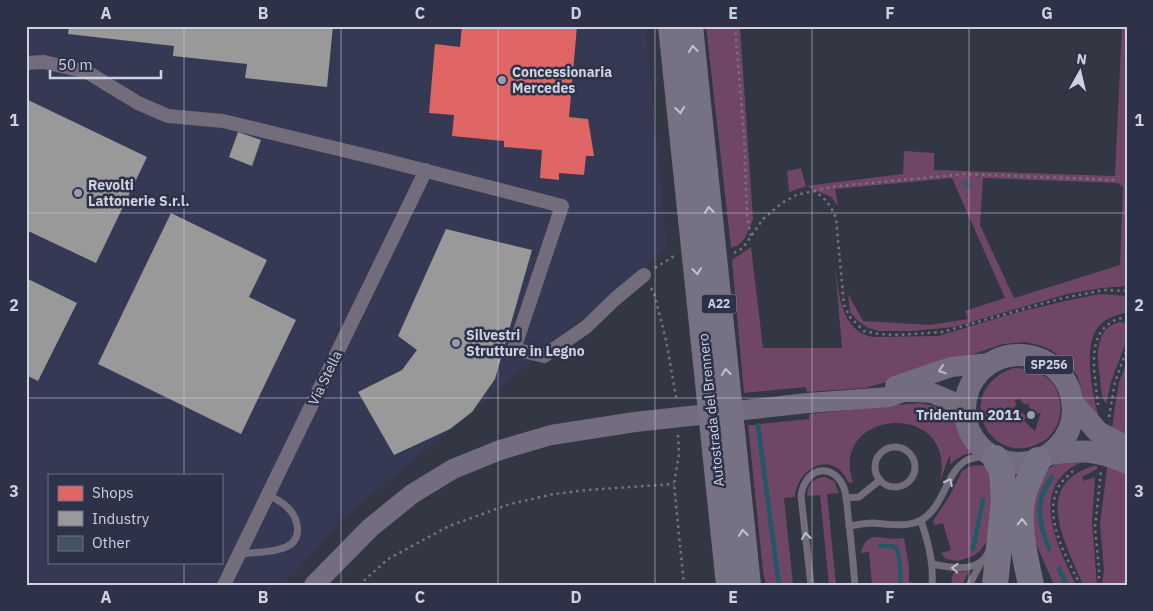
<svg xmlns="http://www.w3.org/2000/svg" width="1153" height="611" font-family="'IBM Plex Sans',sans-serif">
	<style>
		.built { fill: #353954; fill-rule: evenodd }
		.green { fill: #704667; fill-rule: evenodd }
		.shops { fill: #e06666 }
		.industry { fill: #999 }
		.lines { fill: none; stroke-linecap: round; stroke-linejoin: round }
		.stream { stroke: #225966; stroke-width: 4.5 }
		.building { fill: #425262 }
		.path { stroke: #767380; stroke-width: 2.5; stroke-dasharray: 2.5 4; stroke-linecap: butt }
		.lane { stroke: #726c7b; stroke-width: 7 }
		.street { stroke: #726c7b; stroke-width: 14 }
		.secondary { stroke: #746d7f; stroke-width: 20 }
		.primary { stroke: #736c7f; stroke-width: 22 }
		.highway { stroke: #767283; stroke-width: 26 }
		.oneway { stroke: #c1c3d2 }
		.oneway2 { stroke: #bcbdcd }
		.oneway3 { stroke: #bcbdcc }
		.grid { fill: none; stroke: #ced1e0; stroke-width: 1; stroke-opacity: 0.55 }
		.poi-dot { fill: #989ba9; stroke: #2d3249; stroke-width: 2 }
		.labels { text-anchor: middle; stroke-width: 5; stroke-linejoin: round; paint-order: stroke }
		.shield { fill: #2d3249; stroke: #9ea1b3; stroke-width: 1 }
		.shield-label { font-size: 12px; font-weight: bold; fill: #ced1e0 }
		.poi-label { font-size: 14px; font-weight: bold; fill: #ced1e0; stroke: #2d3249; text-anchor: start }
		.street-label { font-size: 14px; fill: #ced1e0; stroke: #2d3249 }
		.neatline { fill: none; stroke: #ced1e0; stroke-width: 2 }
		.grid-label { font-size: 16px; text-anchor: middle; font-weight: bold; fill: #ced1e0 }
	</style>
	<rect width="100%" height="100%" fill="#333643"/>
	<!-- built -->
	<path class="built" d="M26,26H646L667,249L344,518L284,585H26ZM49,475H221V562H49Z"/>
	<!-- green -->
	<g class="green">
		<path d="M706,26H740L753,220C746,233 747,243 731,248Z"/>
		<path d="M1122,26H1127V286L1102,288L1067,294L954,327L912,331H879L868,328L858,321L850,312L848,294L863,321L930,325L968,319L965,311L1005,298L952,178L835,189L838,206L831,197L806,186L789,192L787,171L801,168L806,186L903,174L904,151L934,153V170L1115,176ZM983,178L1118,183L1123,187L1120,265L1014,298L980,225Z"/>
		<path d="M751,247L763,348H842L835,266C839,293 840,330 872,337L938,336L1015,313L1074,299L1100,294L1127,296V312C1117,315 1106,318 1099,326C1081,345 1094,405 1102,427L1085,401L1077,375L1066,361L1051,350L1039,345L1025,342L1003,344L912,375L865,388L807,392L806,387L744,393L732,260Z"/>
		<path d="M1120,322L1127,323V339L1111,382L1106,404C1101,397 1101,386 1100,378C1097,357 1094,328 1120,322Z"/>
		<polygon points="1127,361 1127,585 1102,585 1104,570 1100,524 1115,406 1119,382"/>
		<path d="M1013,368C1041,368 1064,383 1060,414C1059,425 1052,437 1042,442C991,471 949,392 1013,368ZM1020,399L1024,404H1028L1031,410H1035L1034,415L1041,412L1035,431L1024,421L1027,415H1024L1023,412L1018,416L1012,411L1016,405L1015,400Z"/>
		<path d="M918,403C955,407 956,424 973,453L963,455L950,464V454L940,481C958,399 828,408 853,482L849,483C846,479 844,474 840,470C820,454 796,475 795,497L784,498L793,585H780L759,424L809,419V414Z"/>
		<polygon points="748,425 756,425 777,585 766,585 763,571"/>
		<path d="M1060,461H1084C1026,485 1057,545 1076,585H1069L1061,568L1057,569L1064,585H1054L1035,541L1028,510L1048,469ZM1051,477L1053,478C1036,505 1039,520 1051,548L1048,549C1037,525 1031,498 1051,477Z"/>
		<polygon points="977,465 986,466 995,483 988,539 980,551 973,556 958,561 946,559 941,553 951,550 943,523 934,525 933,521 949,497 962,471 968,467"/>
		<path d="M1093,466H1097V469L1082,477L1084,481L1095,477L1092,522L1097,585H1083C1067,545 1030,486 1093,466Z"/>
		<path d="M825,477L834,481L839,493L827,494L836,585H829L820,495L807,496C808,484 813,478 825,477Z"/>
		<path d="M878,537L893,539L904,538L909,566V582L925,585H902V565L898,548L893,544L880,545V548H892L896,550L899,565V585H872L869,552L861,553C863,543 867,537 878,537Z"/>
		<polygon points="969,571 962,585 951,585 953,573"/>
	</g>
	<!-- shops -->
	<polygon class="shops" points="462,26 577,26 569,117 588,119 594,156 586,156 584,175 559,173 559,180 540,178 542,150 504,147 504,141 452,136 454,115 429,113 435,44 460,47"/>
	<!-- industry -->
	<g class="industry">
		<polygon points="69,26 333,26 327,87 245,78 247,64 173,56 174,46 68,34"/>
		<polygon points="26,99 147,157 96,263 26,230"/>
		<polygon points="238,132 261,140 252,166 229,157"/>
		<polygon points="171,213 267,260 249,297 296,320 241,434 98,364"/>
		<polygon points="446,229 532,250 495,379 472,412 450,429 394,455 358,392 402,370 417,350 398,336"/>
		<polygon points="26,278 77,303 38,381 26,375"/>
	</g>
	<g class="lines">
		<!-- stream -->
		<g class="stream">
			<polyline points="758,425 779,585"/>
			<path d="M880,546C885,546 893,545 896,548C901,554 900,577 901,585"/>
			<polyline points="973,549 983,500"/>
			<path d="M1049,549C1039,523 1033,501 1052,477"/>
			<polyline points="1059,568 1066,585"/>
		</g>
	</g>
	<!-- building -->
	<polygon class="building" points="969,178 972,188 965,190 961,181"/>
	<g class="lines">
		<!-- path -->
		<g class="path">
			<polyline points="735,26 744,135 747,214 751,237"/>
			<polyline points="814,191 830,187 965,174 1118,180"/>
			<path d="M734,253L743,248L763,219L782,203L796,195L814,191C825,198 831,206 836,218L844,305L850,317L864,331L879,334L898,335L942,332L1059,299L1104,290L1127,291"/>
			<polyline points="655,268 674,256"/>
			<polyline points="651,288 654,293 666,340 677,402"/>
			<path d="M1098,405C1095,372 1082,324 1127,317"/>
			<polyline points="1109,417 1115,382 1127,349"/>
			<polyline points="678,435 679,454 674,484 684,585"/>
			<path d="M1073,471C1068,476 1061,481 1058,488C1043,520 1067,557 1080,585"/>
			<polyline points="359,585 388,559 449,526 510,504 554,494 587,490 674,484"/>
			<polyline points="1099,585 1099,569 1095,528 1101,471"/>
		</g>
		<!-- lane -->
		<g class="lane">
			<circle cx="895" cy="467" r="20"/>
			<polyline points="846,498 859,497 880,480"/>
			<path d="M921,521C928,541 934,563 932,585"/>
			<path d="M849,526C857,525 864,523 872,523C888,524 907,528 921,520C944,508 946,471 967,460C974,457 983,457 990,455"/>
			<path d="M240,554C254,552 273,553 286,547C303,540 299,519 288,508C283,502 275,499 269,495"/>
			<path d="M932,564C948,567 968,572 982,561C985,559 987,554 989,551"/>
			<path d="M811,585L801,496C805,466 834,462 844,488C847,496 847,507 848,515C851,538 853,562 855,585"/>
			<polyline points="969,585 982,561"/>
		</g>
		<!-- street -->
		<g class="street">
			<polyline points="26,63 44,62 87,72 138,103 168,116 223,121 384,160 562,206 514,349 544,356 586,327 615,299 644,275"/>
			<polyline points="224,585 426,170"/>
		</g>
		<!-- secondary -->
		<g class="secondary">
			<polyline points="895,386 951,367 990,363"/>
			<polyline points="314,585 370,528 412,494 453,469 500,450 551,435 635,422 808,403 889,397 903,392 917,392 932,393 951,401 966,422"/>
		</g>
		<!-- primary -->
		<g class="primary">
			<circle cx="1019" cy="409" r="54"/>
			<polyline points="1072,402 1098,432 1127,447"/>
			<path d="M1049,454C1081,450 1096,449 1127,463"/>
		</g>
		<!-- highway -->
		<g class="highway">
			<polyline points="671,26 729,585"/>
			<polyline points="690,26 748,585"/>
			<polyline points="995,585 1004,500 1002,471 995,458"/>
			<path d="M1031,585C1025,556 1015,517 1025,489C1029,479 1034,469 1038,460"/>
		</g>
	</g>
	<!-- one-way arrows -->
	<defs><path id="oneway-chevron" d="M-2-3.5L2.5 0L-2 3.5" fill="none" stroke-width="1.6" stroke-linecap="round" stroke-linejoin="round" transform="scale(1.25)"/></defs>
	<g class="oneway">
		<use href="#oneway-chevron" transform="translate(693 49) rotate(-96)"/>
		<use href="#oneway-chevron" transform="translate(680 110) rotate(84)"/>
		<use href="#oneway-chevron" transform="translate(709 210) rotate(-96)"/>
		<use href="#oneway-chevron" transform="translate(697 271) rotate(84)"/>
		<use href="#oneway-chevron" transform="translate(726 372) rotate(-96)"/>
		<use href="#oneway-chevron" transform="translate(1022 522) rotate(-90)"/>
		<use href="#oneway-chevron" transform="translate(743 533) rotate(-96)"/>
	</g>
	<use class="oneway2" href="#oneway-chevron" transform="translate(942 370) rotate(162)"/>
	<g class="oneway3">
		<use href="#oneway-chevron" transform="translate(949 482) rotate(-63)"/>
		<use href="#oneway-chevron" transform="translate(806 536) rotate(-96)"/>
		<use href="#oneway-chevron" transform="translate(955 568) rotate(-177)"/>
	</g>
	<!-- grid -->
	<path class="grid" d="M184,26V475M341,26V585M498,26V585M655,26V585M812,26V585M969,26V585M26,213H1127M26,398H1127M184,562V585"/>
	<!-- markers -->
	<g class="poi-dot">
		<circle cx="502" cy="80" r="5"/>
		<circle cx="78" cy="193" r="5"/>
		<circle cx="456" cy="343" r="5"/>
		<circle cx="1031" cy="415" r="5"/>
	</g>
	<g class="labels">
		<!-- shield labels -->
		<g class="shield">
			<rect x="701.5" y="294.5" width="35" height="19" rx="4"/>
			<rect x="1025" y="355.5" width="48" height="19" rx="4"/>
		</g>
		<g class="shield-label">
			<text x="719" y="308">A22</text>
			<text x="1049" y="369">SP256</text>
		</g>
		<!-- poi labels -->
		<g class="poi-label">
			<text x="512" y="77">Concessionaria<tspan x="512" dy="16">Mercedes</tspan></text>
			<text x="88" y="190">Revolti<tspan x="88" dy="16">Lattonerie S.r.l.</tspan></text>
			<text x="466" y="340">Silvestri<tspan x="466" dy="16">Strutture in Legno</tspan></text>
			<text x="1021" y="420" text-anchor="end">Tridentum 2011</text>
		</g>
		<!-- street labels -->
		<g class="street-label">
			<text transform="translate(325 378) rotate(-64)" y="5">Via Stella</text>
			<text transform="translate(711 410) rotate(-96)" y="5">Autostrada del Brennero</text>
		</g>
	</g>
	<!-- border -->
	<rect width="1153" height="611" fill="none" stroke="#2d3249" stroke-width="55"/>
	<!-- legend -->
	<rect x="48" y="474" width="175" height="90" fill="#2d3249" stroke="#6d7285"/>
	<rect x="58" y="486" width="25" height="15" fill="#e06666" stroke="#6d7285"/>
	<text x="92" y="498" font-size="15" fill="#ced1e0">Shops</text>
	<rect x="58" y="511" width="25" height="15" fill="#999999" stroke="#6d7285"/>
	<text x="92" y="524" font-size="15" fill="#ced1e0">Industry</text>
	<rect x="58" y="536" width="25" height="15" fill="#425262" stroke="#6d7285"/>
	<text x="92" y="548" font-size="15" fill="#ced1e0">Other</text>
	<!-- north arrow -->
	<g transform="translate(1080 72) rotate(8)" stroke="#2d3249" stroke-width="4" paint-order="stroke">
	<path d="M0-4L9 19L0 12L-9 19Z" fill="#ced1e0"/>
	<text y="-8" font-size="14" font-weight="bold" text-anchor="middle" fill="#ced1e0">N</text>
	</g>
	<!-- scale -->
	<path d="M50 70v8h111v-8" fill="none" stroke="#ced1e0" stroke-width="2.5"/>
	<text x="58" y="70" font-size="15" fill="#ced1e0" stroke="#2d3249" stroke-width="4" paint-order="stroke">50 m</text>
	<rect x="28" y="28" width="1098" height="556" class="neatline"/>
	<g class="grid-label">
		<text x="106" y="19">A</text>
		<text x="263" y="19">B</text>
		<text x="420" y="19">C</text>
		<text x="576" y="19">D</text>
		<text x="733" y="19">E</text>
		<text x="890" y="19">F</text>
		<text x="1047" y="19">G</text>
		<text x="14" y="126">1</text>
		<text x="1139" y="126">1</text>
		<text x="14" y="311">2</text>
		<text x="1139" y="311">2</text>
		<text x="14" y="497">3</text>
		<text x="1139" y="497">3</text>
		<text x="106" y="603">A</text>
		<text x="263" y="603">B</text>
		<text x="420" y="603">C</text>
		<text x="576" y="603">D</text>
		<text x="733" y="603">E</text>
		<text x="890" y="603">F</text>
		<text x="1047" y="603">G</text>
	</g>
</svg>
